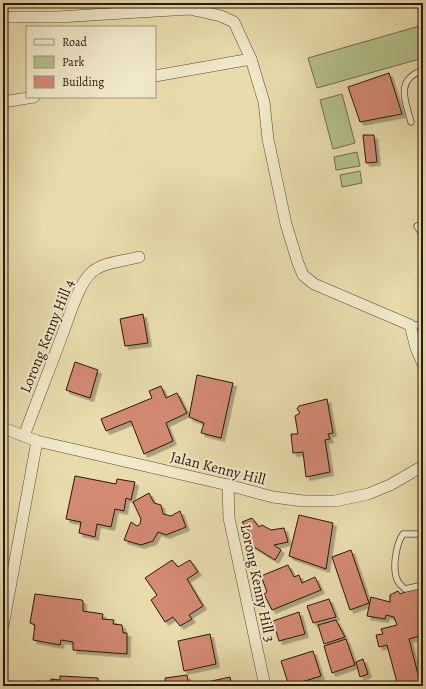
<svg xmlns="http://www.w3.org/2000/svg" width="426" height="689" font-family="Alegreya,serif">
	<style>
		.green { fill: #b4c18b; stroke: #6e6c4c }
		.building { fill: #d48a73; stroke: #29170d; filter: url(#shadow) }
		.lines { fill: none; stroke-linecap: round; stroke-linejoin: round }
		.lane-casing { stroke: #594835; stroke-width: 7 }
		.street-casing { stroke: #594835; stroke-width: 12 }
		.lane { stroke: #f0e8c9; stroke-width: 5.5 }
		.street { stroke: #f0e8c9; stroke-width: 11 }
		.labels { text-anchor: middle; stroke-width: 4; stroke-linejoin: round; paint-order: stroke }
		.street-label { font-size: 15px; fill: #29170d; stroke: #f0e8c9 }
	</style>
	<defs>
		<filter id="shadow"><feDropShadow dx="3.5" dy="3.5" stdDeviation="0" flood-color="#0004"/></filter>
	</defs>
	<rect width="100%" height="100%" fill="#e8dbac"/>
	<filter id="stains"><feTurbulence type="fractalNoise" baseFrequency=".005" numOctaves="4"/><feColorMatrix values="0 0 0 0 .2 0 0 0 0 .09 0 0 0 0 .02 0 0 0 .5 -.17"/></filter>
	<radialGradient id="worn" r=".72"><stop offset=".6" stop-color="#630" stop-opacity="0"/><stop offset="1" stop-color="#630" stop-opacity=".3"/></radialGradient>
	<!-- green -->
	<g class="green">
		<polygon points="423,25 423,58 317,88 308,58"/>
		<polygon points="342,94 355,143 333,149 320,100"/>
		<polygon points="357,152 360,166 336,170 334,157"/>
		<polygon points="360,171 362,183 342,187 340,175"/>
	</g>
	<!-- building -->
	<g class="building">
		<polygon points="389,73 402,114 360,122 348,87"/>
		<polygon points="363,135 374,135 377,162 366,163"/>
		<polygon points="143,314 148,343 125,346 120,319"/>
		<polygon points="75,362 98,370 90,398 66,390"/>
		<polygon points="197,375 233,383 221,438 201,433 204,423 189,417"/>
		<polygon points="161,386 166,398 177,393 187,413 166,423 173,441 144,454 131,421 106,431 101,419 152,398 149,391"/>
		<polygon points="327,399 333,433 328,434 330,439 325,440 330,472 306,477 303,452 293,453 291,434 298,434 295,416 300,413 297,409 299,406"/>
		<polygon points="75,476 116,484 117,479 135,482 131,500 126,498 124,511 115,509 111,527 97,524 95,537 79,533 81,522 66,519"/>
		<polygon points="149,493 154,503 161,505 163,514 171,516 180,511 186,527 166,535 158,532 153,541 141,545 124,540 131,522 137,526 140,524 141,519 133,502"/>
		<polygon points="299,515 333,523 326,569 289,556"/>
		<polygon points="252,518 259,527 262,525 271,530 284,528 288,542 274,545 281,550 275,560 251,545 250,537 251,534 242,522"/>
		<polygon points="351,550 369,603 350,610 332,557"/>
		<polygon points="172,560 178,567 190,560 198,572 187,579 203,606 189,615 192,619 180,626 173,617 165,622 151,600 157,595 145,578"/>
		<polygon points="288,565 294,577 299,575 302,583 315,577 321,590 272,610 264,594 267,592 261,576"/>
		<polygon points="423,585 423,635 409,639 421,686 398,686 387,645 379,647 376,635 383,634 381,629 397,625 394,617 386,615 385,619 367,616 371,597 390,602 390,595 398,591 400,594"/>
		<polygon points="35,594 82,600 83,601 83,611 103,614 102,619 114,620 113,624 122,625 123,633 127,633 127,654 73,650 73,642 61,640 60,645 33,640 35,625 30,623"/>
		<polygon points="329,599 336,617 313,623 307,606"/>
		<polygon points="299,612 305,634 279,641 273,621"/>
		<polygon points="336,620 345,637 324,644 318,625"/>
		<polygon points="210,634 216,664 184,671 178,641"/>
		<polygon points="346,639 355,665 332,673 324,646"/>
		<polygon points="313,651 321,676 289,686 281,661"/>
		<polygon points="363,659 368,674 360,677 356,662"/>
		<polygon points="187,675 189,686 230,677 232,686 166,686 165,678"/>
		<polygon points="60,676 98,678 98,686 36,686 36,681 51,682 51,679 60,680"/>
	</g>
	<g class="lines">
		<defs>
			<g id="lane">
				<path d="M411,122C405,100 395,80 423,70"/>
				<polyline points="417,226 423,236"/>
				<polyline points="410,325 423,325"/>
				<path d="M423,534H403C396,544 391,572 399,583C400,585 403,587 405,589L423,585"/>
			</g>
			<g id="street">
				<polyline points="3,17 58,17 189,9 221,16 234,22 251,59 264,102 268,139 286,224 298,263 303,275 314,284 410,325 416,348 423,364"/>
				<polyline points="155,76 251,59"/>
				<polyline points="3,102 34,97"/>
				<polyline points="3,428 37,441 228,485 273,497 303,501 335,501 368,494 390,485 423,466"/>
				<path d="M24,436C36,403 49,371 61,338C68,321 78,284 92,272C104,262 124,261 139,257"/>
				<polyline points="228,485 229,518 265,686"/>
				<polyline points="3,626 37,441"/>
			</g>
		</defs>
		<!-- lane casing -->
		<use href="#lane" class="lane-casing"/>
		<!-- street casing -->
		<use href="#street" class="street-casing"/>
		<!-- lane -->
		<use href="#lane" class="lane"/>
		<!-- street -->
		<use href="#street" class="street"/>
	</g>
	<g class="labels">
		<!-- street labels -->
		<g class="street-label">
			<text transform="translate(47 336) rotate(-68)" y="5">Lorong Kenny Hill 4</text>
			<text transform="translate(218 468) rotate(14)" y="5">Jalan Kenny Hill</text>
			<text transform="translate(258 583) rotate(78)" y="5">Lorong Kenny Hill 3</text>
		</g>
	</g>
	<!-- margin -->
	<rect width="426" height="689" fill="none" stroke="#e8dbac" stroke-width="16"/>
	<rect x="4" y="4" width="418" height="681" fill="none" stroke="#29170d" stroke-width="2"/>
	<rect x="8" y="8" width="410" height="673" fill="none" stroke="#29170d"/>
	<!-- legend -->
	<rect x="26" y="26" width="130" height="72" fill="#f0e8c9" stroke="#a0947e"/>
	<rect x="34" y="39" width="20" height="6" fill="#f0e8c9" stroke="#a0947e"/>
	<text x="62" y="46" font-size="12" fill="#29170d">Road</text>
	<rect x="34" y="56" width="20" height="12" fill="#b4c18b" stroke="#a0947e"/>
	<text x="62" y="66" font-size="12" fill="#29170d">Park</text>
	<rect x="34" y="76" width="20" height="12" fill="#d48a73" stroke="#a0947e"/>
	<text x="62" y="86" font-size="12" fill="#29170d">Building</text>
	<rect width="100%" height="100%" filter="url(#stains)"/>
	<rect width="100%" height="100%" fill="url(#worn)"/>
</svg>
